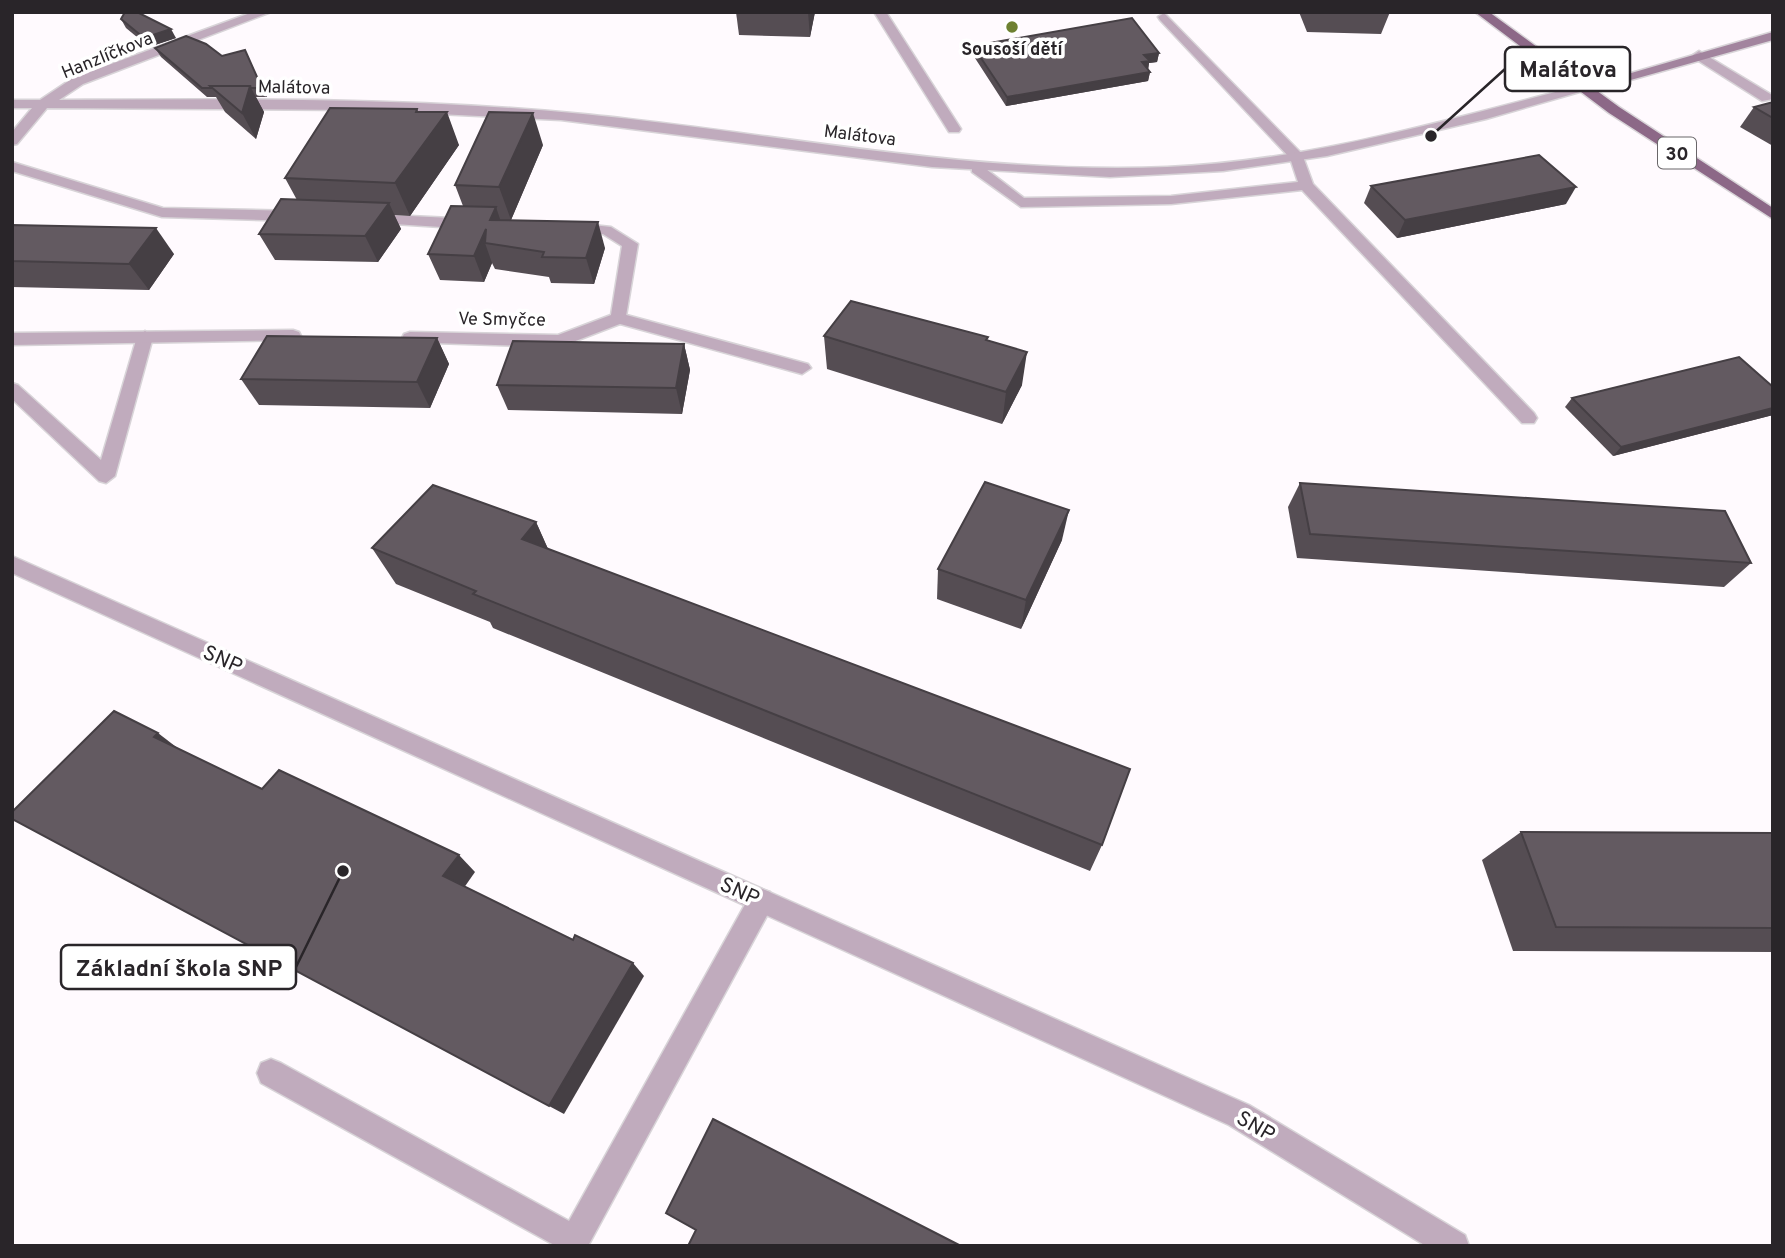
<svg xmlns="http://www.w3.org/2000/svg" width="1785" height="1258" font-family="Overpass,sans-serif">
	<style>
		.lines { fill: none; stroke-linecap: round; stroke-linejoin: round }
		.lane-casing { stroke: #d8d4d8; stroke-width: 3 }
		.street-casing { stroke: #d8d4d8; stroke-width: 3 }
		.secondary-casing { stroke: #d8d4d8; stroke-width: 3 }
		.primary-casing { stroke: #d8d4d8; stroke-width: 3 }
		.lane { fill: #c0abbd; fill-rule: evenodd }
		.street { fill: #c0abbd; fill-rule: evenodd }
		.secondary { fill: #a2849e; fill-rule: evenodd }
		.primary { fill: #8c6887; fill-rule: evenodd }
		.wall { fill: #554d53 }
		.shaded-wall { fill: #453f44 }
		.building { fill: #635a61; stroke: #453f44; stroke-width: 2 }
		.poi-dot { fill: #6e8131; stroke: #fff; stroke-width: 2.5 }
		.labels { text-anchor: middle; stroke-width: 7; stroke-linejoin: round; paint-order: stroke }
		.far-poi-label { font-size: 18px; font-weight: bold; fill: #292529; stroke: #fff }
		.far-street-label { font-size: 18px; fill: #292529; stroke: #fff }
		.shield { fill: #fff; stroke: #696669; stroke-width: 2 }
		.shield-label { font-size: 19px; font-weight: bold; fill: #292529 }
		.street-label { font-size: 21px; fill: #292529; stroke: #fff }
		.leader { fill: none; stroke: #292529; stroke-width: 2.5 }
		.callout-dot { fill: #292529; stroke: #fff; stroke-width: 2.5 }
		.callout { fill: #fff; stroke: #292529; stroke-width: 2.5 }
		.callout-label { font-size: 23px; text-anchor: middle; font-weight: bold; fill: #292529 }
	</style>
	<rect width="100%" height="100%" fill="#fffafe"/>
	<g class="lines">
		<defs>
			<g id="lane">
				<polygon points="874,12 886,12 961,129 959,132 949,132"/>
				<polygon points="1164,13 1302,154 1313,184 1534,413 1537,418 1534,423 1522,423 1302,190 1171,204 1021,207 972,172 972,166 982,166 1024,198 1171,196 1298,182 1290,158 1160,20 1158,17"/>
				<polygon points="1699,51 1772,95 1773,99 1762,101 1694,58 1693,55"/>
				<polygon points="619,313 808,364 811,368 802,374 613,322 613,314"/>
				<polygon points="145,331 153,337 115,476 106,483 99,481 12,399 12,383 18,385 101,460 137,337"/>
				<polygon points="761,889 770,892 773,901 770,910 588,1246 556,1246 261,1083 257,1073 261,1063 271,1059 281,1063 569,1221 752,892"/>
			</g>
			<g id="street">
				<path d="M253,12H271L83,84L59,100C233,99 410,97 583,114C778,133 970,175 1167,167C1309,161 1446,120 1583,85L1590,89L1486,119L1327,156L1223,171L1110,177L932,167L561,120L356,110L47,108L17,144L12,145V132L32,108H12V100H40L73,78Z"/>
				<polygon points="12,162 163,208 297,211 305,216 297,221 162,217 12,171"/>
				<polygon points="368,214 472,219 480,224 472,229 363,222 360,219"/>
				<polygon points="574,223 611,227 638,244 625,322 560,347 404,342 402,338 404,334 410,332 558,335 611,315 622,246 603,234 569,231 569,225"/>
				<polygon points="293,330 299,332 301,336 299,340 12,345 12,333"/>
				<polygon points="12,556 1249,1105 1465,1235 1469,1246 1426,1246 1229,1125 12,573"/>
			</g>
			<polygon id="secondary" points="1773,32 1773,40 1588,92 1576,89"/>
			<polygon id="primary" points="1475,12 1489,12 1619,107 1773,208 1773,219 1609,113"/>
		</defs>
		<!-- lane casing -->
		<use href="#lane" class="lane-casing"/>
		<!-- street casing -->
		<use href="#street" class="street-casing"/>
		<!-- secondary casing -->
		<use href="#secondary" class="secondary-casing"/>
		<!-- primary casing -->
		<use href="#primary" class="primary-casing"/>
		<!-- lane -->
		<use href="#lane" class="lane"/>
		<!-- street -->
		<use href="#street" class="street"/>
		<!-- secondary -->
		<use href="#secondary" class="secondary"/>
		<!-- primary -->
		<use href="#primary" class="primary"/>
	</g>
	<!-- wall -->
	<g class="wall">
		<polygon points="736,12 815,12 810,37 739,35"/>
		<polygon points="1299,12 1390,12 1381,34 1307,32"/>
		<polygon points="121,19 176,38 149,47 126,28"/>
		<polygon points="973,46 1159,53 1157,62 1149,63 1148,70 1150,72 1148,81 1006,106 973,55"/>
		<polygon points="155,48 222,56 245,50 267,97 256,97 264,112 256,139 225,112 216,97 207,97 161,57"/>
		<polygon points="1773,102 1773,146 1740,127 1754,107"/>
		<polygon points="419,112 459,145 410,216 394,215 401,229 378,262 275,260 259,234 297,200 285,178"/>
		<polygon points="543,145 511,220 605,248 594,284 551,283 549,277 495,269 492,263 484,282 440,280 428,254 463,206 455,185"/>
		<polygon points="1371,186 1566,204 1397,238 1364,203"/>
		<polygon points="12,225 174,254 149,290 12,287"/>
		<polygon points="824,336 987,340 1022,385 1002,424 827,369"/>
		<polygon points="437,338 449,364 430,408 259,405 241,379"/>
		<polygon points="684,344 690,370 682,414 508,410 497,385"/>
		<polygon points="1773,387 1773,415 1613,456 1565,407 1572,398"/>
		<polygon points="1300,483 1751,563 1724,587 1297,558 1288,507"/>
		<polygon points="536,522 548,549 1102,845 1090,871 493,628 490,622 396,584 372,548"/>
		<polygon points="1062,540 1021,629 937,599 938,569"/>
		<polygon points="1521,832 1773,833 1773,952 1513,951 1482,860"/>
	</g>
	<!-- shaded-wall -->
	<g class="shaded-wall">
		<polygon points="808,12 815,12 810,37"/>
		<polygon points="171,29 176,38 149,47 144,38"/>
		<polygon points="1159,53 1157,62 1149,63 1148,70 1140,71 1144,55"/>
		<polygon points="1150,72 1148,81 1006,106 1007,97"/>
		<polygon points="250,86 264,112 256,139 242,113"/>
		<polygon points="417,109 429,137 447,112 459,145 410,216 395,183"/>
		<polygon points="533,113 543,145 511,220 499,187"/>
		<polygon points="1576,187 1566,204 1397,238 1405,220"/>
		<polygon points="389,203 401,229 378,262 365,236"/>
		<polygon points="496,207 505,234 500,246 490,220"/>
		<polygon points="598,222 605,248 594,284 586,258"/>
		<polygon points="156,228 174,254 149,290 129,264"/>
		<polygon points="486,229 485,243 492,263 484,282 474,256"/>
		<polygon points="437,338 449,364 430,408 417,382"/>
		<polygon points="684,344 690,370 682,414 676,388"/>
		<polygon points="1027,352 1022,385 1002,424 1006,392"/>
		<polygon points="1773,408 1773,415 1613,456 1621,447"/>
		<polygon points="1069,510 1062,540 1021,629 1026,600"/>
		<polygon points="536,522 552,558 522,539"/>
		<polygon points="158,733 184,753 154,737"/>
		<polygon points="459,855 475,872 461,892 443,876"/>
		<polygon points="633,963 644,976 564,1114 549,1106"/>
	</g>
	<!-- building -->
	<g class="building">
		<polygon points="125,12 137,12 171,29 144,38 121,19"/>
		<polygon points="1132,18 1159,53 1144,55 1150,61 1142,62 1150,72 1007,97 973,46"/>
		<polygon points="186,36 206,44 222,56 245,50 262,88 251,88 250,86 210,86 211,88 202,88 155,48"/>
		<polygon points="210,86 250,86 242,113"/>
		<polygon points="1773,102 1773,118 1754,107"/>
		<polygon points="330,108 417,109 416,112 447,112 395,183 285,178"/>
		<polygon points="489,112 533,113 499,187 455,185"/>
		<polygon points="1539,155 1576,187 1405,220 1371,186"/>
		<polygon points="281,199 389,203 365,236 259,234"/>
		<polygon points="451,206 496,207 490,220 598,222 586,258 542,257 544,252 485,243 486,229 474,256 428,254"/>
		<polygon points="12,225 156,228 129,264 12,261"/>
		<polygon points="851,301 988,337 986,340 1027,352 1006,392 824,336"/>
		<polygon points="267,336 437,338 417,382 241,379"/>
		<polygon points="513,341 684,344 676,388 497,385"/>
		<polygon points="1739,357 1773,387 1773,408 1621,447 1572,398"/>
		<polygon points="985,482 1069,510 1026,600 938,569"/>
		<polygon points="1300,483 1725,511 1751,563 1310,534"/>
		<polygon points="433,485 536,522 522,539 1130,769 1102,845 473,594 476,591 372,548"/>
		<polygon points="114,711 158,733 154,737 262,789 279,770 459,855 443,876 573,940 575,935 633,963 549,1106 12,819 12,812"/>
		<polygon points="1521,832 1773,833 1773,928 1556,927"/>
		<polygon points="713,1119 961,1246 688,1246 696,1230 666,1213"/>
	</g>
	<!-- markers -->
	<circle class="poi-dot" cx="1012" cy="27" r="7"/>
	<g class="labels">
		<!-- far-poi labels -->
		<g class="far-poi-label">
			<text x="1012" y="55">Sousoší dětí</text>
		</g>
		<!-- far-street labels -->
		<g class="far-street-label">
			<text transform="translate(107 55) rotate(-22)" y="6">Hanzlíčkova</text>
			<text transform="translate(294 87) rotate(1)" y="6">Malátova</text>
			<text transform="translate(860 135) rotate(7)" y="6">Malátova</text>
			<text transform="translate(502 319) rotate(1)" y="6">Ve Smyčce</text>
		</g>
		<!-- shield labels -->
		<rect class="shield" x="1658" y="137.5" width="38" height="31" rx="5"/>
		<g class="shield-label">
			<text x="1677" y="160">30</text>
		</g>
		<!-- street labels -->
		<g class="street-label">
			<text transform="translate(223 659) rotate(24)" y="7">SNP</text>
			<text transform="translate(740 891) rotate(24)" y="7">SNP</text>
			<text transform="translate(1256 1126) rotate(30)" y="7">SNP</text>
		</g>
	</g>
	<!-- callouts -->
	<path class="leader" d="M1431 136L1505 69M343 871L296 967"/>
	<g class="callout-dot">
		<circle cx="1431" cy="136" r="7"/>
		<circle cx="343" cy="871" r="7"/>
	</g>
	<g class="callout">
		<rect x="1505" y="47" width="125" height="44" rx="7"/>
		<rect x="61" y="945" width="235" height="44" rx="7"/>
	</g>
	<g class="callout-label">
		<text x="1568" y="77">Malátova</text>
		<text x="179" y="976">Základní škola SNP</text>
	</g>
	<!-- border -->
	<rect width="1785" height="1258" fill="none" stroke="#292529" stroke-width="28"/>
</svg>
